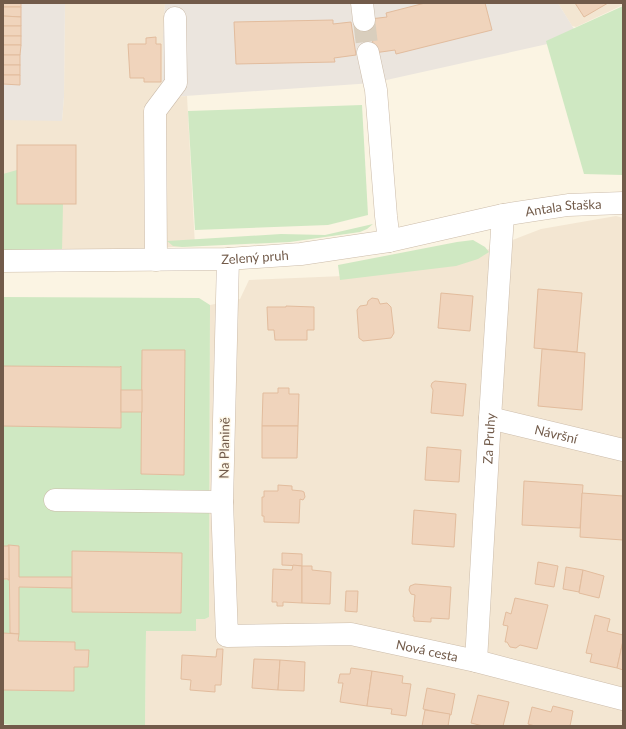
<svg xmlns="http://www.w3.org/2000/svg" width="626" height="729" font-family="Lato,sans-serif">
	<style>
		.residential { fill: #f3e6d2 }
		.industrial { fill: #ebe5de }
		.green { fill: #cfe8c2 }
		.building { fill: #f0d4bc; stroke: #e2bc9d }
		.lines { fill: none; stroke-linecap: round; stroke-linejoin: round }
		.minor-tunnel { stroke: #d9cebd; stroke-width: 22; stroke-dasharray: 22 11; stroke-linecap: butt }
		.minor-casing { stroke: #ccbcaa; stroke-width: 23 }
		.minor { stroke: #fff; stroke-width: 22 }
		.labels { text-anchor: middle; stroke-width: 3; stroke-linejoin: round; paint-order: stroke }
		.street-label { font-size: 13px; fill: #725b4a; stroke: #fef8e9 }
	</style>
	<rect width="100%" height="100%" fill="#fbf4e3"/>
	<!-- residential -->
	<g class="residential">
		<polygon points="65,3 165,3 163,37 162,95 171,97 187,96 195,246 62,252 3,249 3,120 62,120 64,97"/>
		<polygon points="558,3 623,3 623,5 576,27 572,26"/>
		<polygon points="616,216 623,218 623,726 145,726 146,631 195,631 196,619 205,619 209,617 210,305 240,299 249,280 343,276 463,259 541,229"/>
	</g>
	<!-- industrial -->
	<g class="industrial">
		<polygon points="3,3 65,3 64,97 62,121 3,120"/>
		<polygon points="165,3 558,3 579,37 373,83 171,97 162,95 163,37"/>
	</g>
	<!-- green -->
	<g class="green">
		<polygon points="623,6 623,175 584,174 546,41"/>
		<polygon points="362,105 368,215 328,225 195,230 188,111"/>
		<polygon points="17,170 17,204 63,204 62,252 3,252 3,174"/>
		<polygon points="373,224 367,229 360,232 290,242 182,247 173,246 167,241 281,234 325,235"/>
		<polygon points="473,240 485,247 489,252 478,259 456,266 340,280 338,265 457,242"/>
		<polygon points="3,297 199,298 210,305 209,617 205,619 196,619 196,631 146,631 145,726 19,726 3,724 3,690 74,691 74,667 88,667 88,650 75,650 75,642 18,641 19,587 72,588 72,612 181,613 182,553 72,577 19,577 19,546 3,546 3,426 121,412 142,412 141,474 184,475 185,351 142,350 142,390 121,390 121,366 120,367 3,366"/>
		<polygon points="3,579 9,580 10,633 3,633"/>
	</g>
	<!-- building -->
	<g class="building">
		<rect x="3" y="3" width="18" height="4"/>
		<polygon points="425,3 485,3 492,30 396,54 395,50 374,53 370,19 387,17 386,13"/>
		<polygon points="575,3 608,3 584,17"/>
		<polygon points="3,7 21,7 21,17 3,16"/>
		<polygon points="3,16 21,17 21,26 3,26"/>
		<polygon points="333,20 333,24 351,22 356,55 334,58 335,62 236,64 234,22"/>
		<rect x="3" y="26" width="18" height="10"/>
		<rect x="3" y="36" width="18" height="9"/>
		<polygon points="156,37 156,44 161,44 161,82 144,82 144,78 130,78 128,44 146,44 146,38"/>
		<polygon points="3,45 21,45 20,55 3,55"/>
		<rect x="3" y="55" width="17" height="10"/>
		<rect x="3" y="65" width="17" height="10"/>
		<polygon points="3,75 20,75 20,85 3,84"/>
		<rect x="17" y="145" width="59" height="59"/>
		<polygon points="538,289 582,293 577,352 534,348"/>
		<polygon points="441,293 473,296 470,331 438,328"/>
		<polygon points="372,298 378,299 380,304 387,303 391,307 394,333 391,338 363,341 359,338 357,310 360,306 367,305 368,301"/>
		<polygon points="286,306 314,307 314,330 307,330 307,340 275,340 274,330 268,330 267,307 286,307"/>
		<polygon points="542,349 585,353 582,410 538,406"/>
		<polygon points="142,350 185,350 184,475 141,474"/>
		<polygon points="3,366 120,367 121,366 121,428 3,426"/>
		<polygon points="435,381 466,384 463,416 431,413 433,390 431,386 432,383"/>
		<polygon points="278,388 289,388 289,394 299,394 298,426 262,426 263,393 278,393"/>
		<rect x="121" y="390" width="21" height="22"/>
		<polygon points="262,426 298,426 297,458 262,458"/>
		<polygon points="427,447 461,450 459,482 425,480"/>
		<polygon points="524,481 583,485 580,528 522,525"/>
		<polygon points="278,485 292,486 292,490 302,491 304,492 305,497 303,500 300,499 299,523 264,522 264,516 262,516 262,497 264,497 264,491 278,491"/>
		<polygon points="582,493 623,496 623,540 580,537"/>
		<polygon points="414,510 456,514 454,547 412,544"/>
		<polygon points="8,545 9,545 9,580 8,580 8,579 3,579 3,546 8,546"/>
		<polygon points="9,545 19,546 19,577 72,577 72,588 19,587 19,634 10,633"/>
		<polygon points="72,551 182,553 181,613 72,612"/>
		<polygon points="282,553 302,554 302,566 282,565"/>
		<polygon points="538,562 558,566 554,587 535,584"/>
		<polygon points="293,565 302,566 302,603 283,602 283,606 277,606 277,602 272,602 273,569 292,570"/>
		<polygon points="302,566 312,566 312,570 331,572 330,604 302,603"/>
		<polygon points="566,567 583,570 579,592 563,589"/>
		<polygon points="583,570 604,576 599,598 579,593"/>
		<polygon points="415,584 451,587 449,619 431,618 431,622 414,621 414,617 413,617 415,595 411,594 409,590 410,586"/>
		<polygon points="346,591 358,591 357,612 345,611"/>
		<polygon points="515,598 548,605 537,649 520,645 516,648 510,647 507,642 505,642 508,626 503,625 506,612 511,614"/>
		<polygon points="595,615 610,619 607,631 623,635 623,641 617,668 590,662 592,654 586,653"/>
		<polygon points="3,633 19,634 18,641 75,642 75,650 89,650 88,667 74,667 74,691 3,690"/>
		<polygon points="623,641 623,670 617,668"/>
		<polygon points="217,649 223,649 221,685 215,685 215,692 190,690 191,680 181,679 182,655 216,657"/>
		<polygon points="254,659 280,660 278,690 252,688"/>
		<polygon points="280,660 305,662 304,691 278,690"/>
		<polygon points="351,668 372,671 367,706 340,702 343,683 338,683 340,674 350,674"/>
		<polygon points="372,671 403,676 402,683 411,684 406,716 391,714 392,709 367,706"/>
		<polygon points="427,688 455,694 451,715 423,709"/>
		<polygon points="478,695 509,702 503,726 483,726 471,723"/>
		<polygon points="553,706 573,711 570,726 535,726 528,724 532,707 551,712"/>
		<polygon points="425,710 450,714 448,726 422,726"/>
	</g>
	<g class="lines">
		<!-- minor-tunnel -->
		<polyline class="minor-tunnel" points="364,20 368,53"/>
		<defs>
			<g id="minor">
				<polyline points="362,3 364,20"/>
				<polyline points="368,53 376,90 386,216 389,241"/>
				<path id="s1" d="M228,259L222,502L227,636L351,634L476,661L623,699"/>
				<polyline points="156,260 155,111 176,83 175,18"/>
				<path id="s2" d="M3,261L228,259L301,254L389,241L503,215L568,205L623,203"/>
				<path id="s3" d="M490,418L623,450"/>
				<polyline points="55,500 222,502"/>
				<path id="s4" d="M476,661L490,418L503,215"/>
			</g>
		</defs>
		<!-- minor casing -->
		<use href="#minor" class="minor-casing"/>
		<!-- minor -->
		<use href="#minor" class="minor"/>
	</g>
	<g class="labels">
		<!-- street labels -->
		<g class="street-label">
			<text dy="5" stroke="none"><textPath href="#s2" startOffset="565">Antala Staška</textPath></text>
			<text dy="5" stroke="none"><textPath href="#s2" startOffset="252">Zelený pruh</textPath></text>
			<text dy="5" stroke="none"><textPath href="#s3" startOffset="68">Návršní</textPath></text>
			<text dy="5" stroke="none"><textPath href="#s4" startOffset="223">Za Pruhy</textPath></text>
			<text transform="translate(224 448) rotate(-89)" y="5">Na Planině</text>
			<text dy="5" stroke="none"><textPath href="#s1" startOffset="579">Nová cesta</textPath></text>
		</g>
	</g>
	<!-- border -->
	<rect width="626" height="729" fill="none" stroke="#725b4a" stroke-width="8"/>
</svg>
